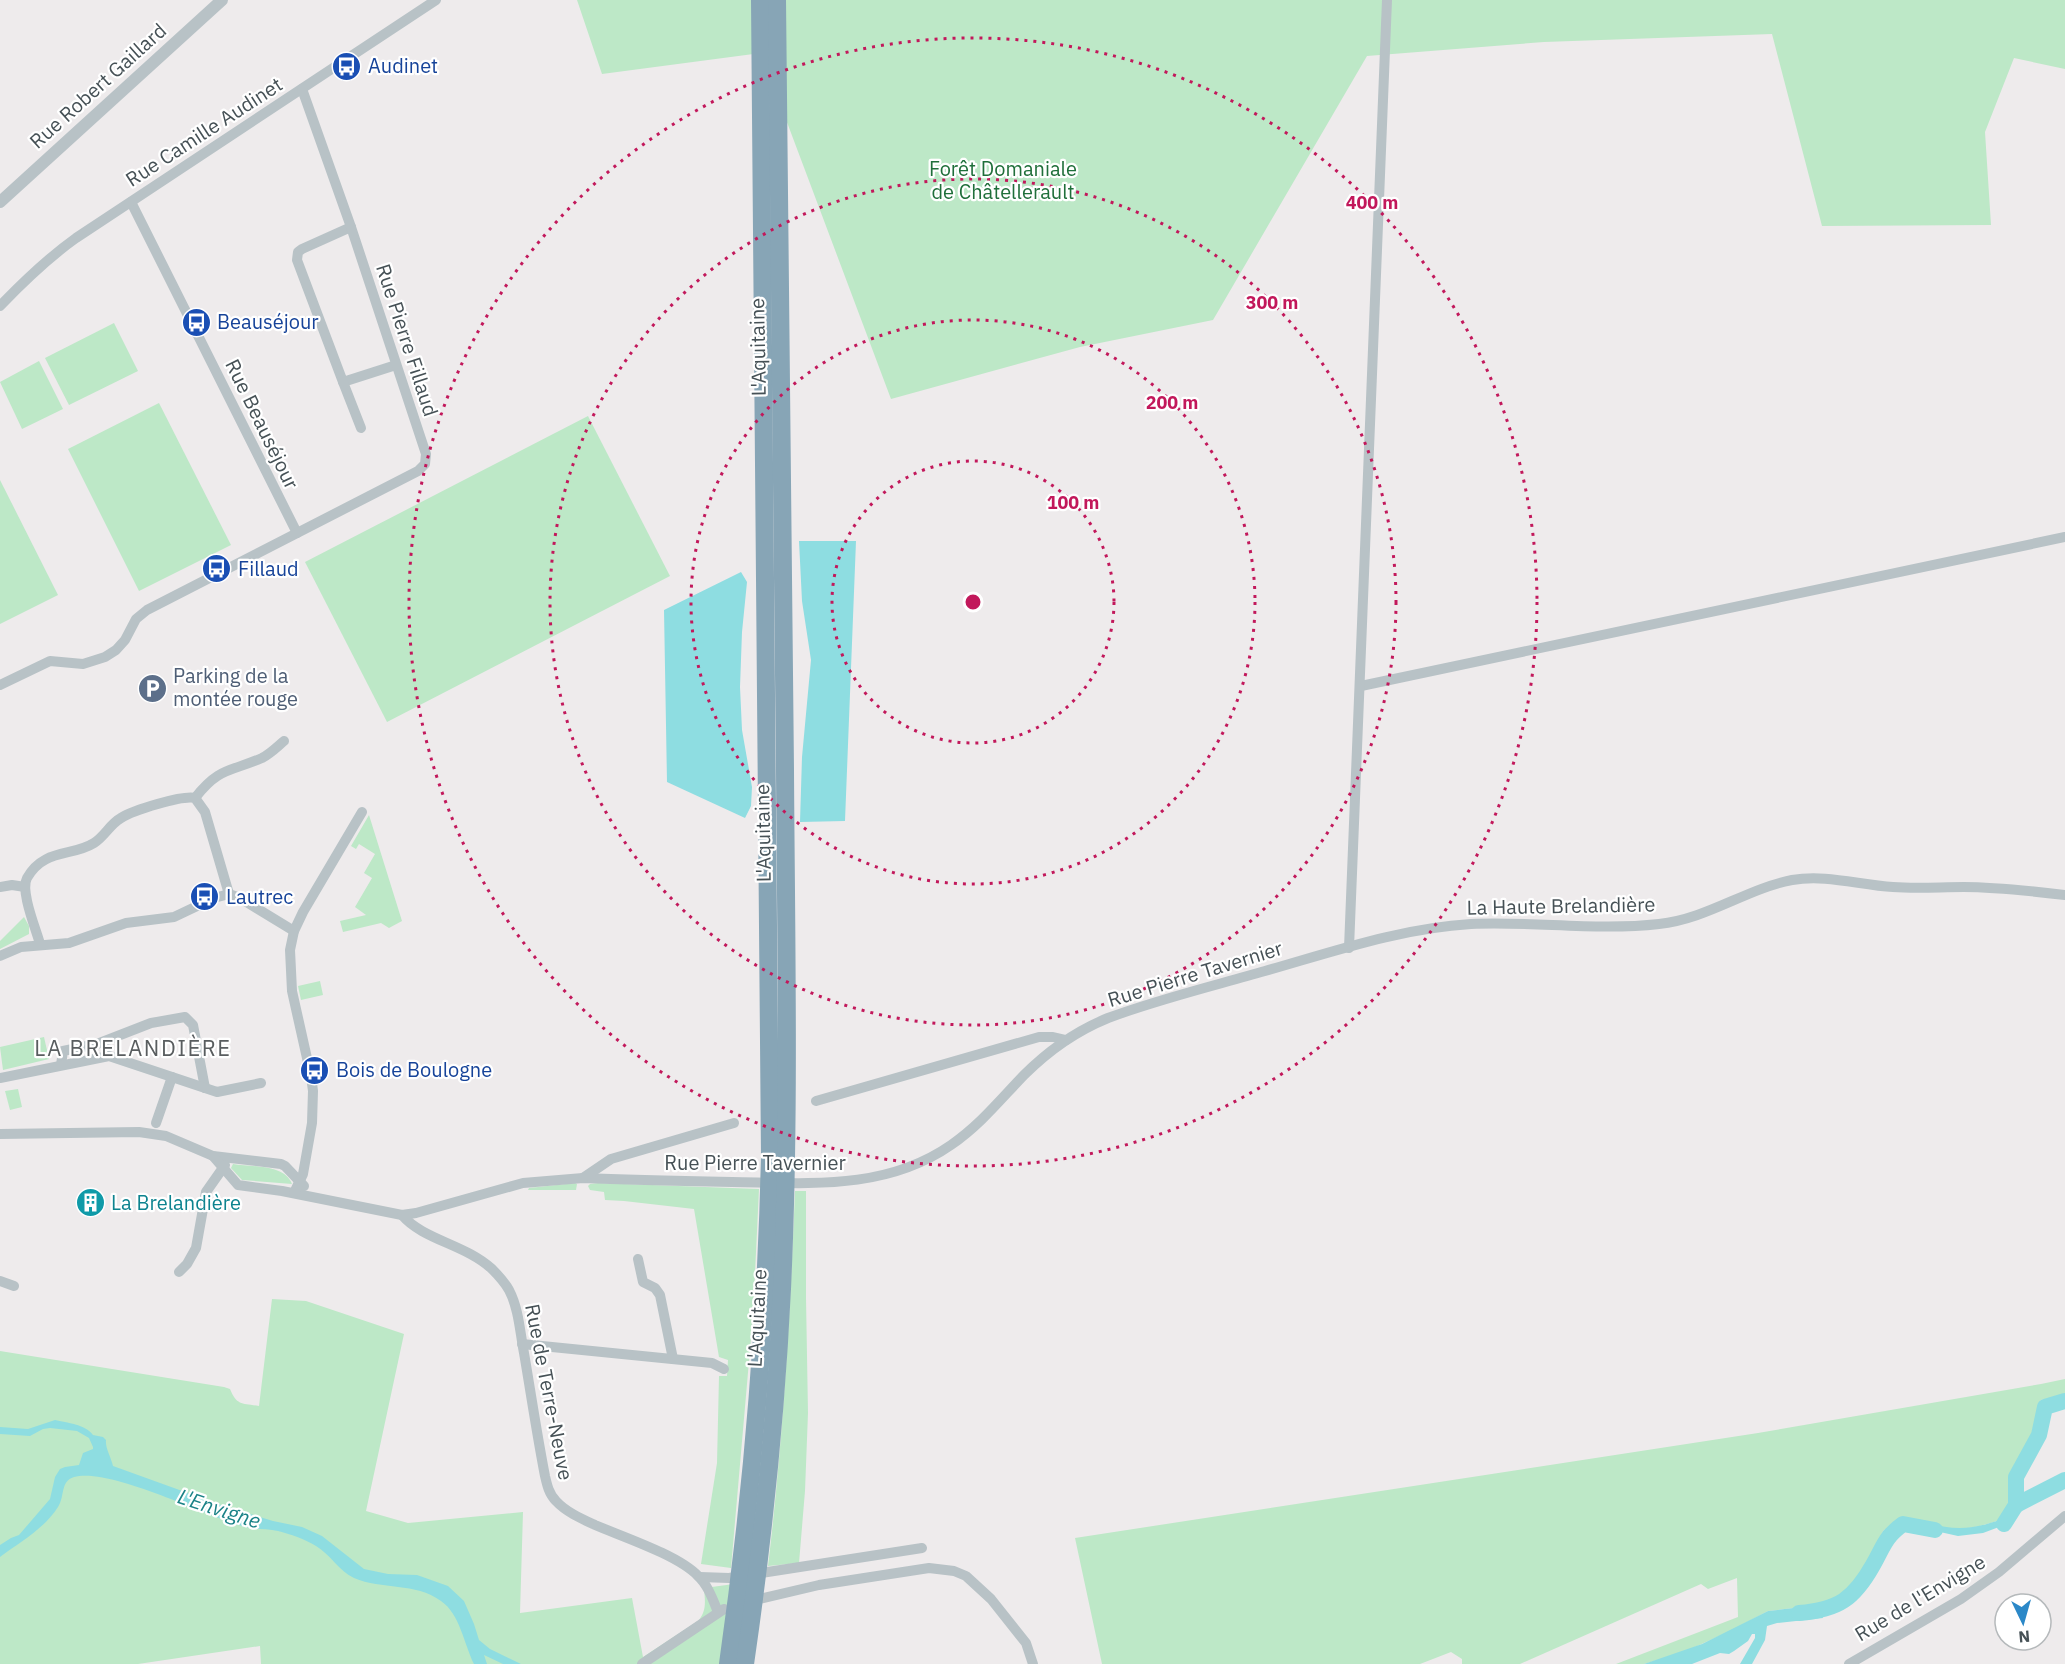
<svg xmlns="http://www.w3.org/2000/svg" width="2065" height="1664" font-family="'IBM Plex Sans',sans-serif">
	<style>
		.green { fill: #bde8c7 }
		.water { fill: #8edde1 }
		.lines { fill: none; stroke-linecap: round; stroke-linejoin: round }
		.river { stroke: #8edde1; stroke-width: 16 }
		.minor { stroke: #b8c2c6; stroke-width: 10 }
		.tertiary { stroke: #b8c2c6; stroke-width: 12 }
		.motorway { stroke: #87a5b6; stroke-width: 18 }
		.ring { fill: none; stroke: #c2185b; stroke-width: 3; stroke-dasharray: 3 6 }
		.labels { text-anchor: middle; stroke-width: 4.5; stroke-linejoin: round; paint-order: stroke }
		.transit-label { font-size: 20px; fill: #164399; stroke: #fff; text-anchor: start }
		.street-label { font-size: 20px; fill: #465156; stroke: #fff }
		.park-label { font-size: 20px; fill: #1f6f3a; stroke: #fff }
		.service-label { font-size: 20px; fill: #4e5e75; stroke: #fff; text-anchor: start }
		.culture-label { font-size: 20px; fill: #0d838f; stroke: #fff; text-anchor: start }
		.water-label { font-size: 21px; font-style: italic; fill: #1a8287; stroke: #fff }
		.quarter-label { font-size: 22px; letter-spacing: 1.5px; fill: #595d5f; stroke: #fff }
		.centre { fill: #c2185b; stroke: #fff; stroke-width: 3 }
		.ring-label { font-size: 18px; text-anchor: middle; font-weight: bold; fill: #c2185b; stroke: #fff; stroke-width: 4.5; stroke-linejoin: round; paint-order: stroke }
	</style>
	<rect width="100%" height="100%" fill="#eeebec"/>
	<!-- green -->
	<g class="green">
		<polygon points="577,0 2065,0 2065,69 2014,58 1985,132 1991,225 1822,226 1772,34 1544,42 1367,56 1213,320 1080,347 891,399 761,53 602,74"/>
		<polygon points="114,323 138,371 69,405 45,358"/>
		<polygon points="39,361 63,409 22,429 0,382"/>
		<polygon points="159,403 231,545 139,591 68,449"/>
		<polygon points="588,416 670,576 387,722 305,562"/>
		<polygon points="0,480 58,595 0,624"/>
		<polygon points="369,815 402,921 389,928 381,923 343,932 340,921 366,915 355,907 372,878 364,873 375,854 359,844 356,849 351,846"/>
		<polygon points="24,917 29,926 29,934 0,949 0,941"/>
		<polygon points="320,981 323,995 301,1000 298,986"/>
		<polygon points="44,1037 49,1059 3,1070 0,1047"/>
		<polygon points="18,1089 22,1107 10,1110 5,1091"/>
		<path d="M233,1164C251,1167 285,1164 292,1184L242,1180L231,1168Z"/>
		<polygon points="575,1183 577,1184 576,1190 528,1190 529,1188"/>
		<polygon points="598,1183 759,1189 753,1315 731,1568 701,1564 717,1463 719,1376 727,1376 728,1360 719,1357 694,1209 624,1201 605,1200 604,1192 590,1190 588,1186 590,1184"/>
		<path d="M795,1191H806V1298L808,1413L805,1491L799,1563L768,1566C783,1441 790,1316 795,1191Z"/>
		<path d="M272,1299L306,1301L404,1334L366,1511L408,1523L523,1512L520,1613L632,1598L643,1657L698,1621C707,1611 705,1601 704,1588L734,1584L748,1664H261L260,1646L138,1664H0V1351L224,1387L230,1389C237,1406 242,1403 259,1406Z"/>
		<path d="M2065,1379V1395L2041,1400L2038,1404L2033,1438L2009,1476L2011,1503L2005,1518C1984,1526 1962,1532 1939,1527C1926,1525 1914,1520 1901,1518L1883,1531L1871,1561L1858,1580L1844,1596L1830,1604L1768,1611L1730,1631L1684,1652L1644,1664H1616L1738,1617L1737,1578L1708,1589L1701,1584L1520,1664H1462V1659L1451,1652L1420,1664H1102L1075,1538L1758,1433L2041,1384Z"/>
	</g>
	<!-- water -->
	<g class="water">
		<polygon points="799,541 856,541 845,821 800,822 802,757 811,660 802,601"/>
		<polygon points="741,572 747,582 742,632 740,687 742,730 752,787 751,806 745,818 667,782 664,610"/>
		<path d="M2065,1395V1401L2045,1406L2039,1436L2016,1475L2018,1495L2014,1514L2007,1524L1983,1533L1958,1536L1904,1524L1889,1534L1870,1573L1855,1591L1840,1605L1821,1611L1823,1618L1777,1623L1767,1626L1765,1640L1752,1664H1740L1755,1638V1634H1752L1748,1641L1734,1651L1729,1654L1720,1653L1692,1664H1644L1702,1644L1768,1611L1830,1604L1844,1596L1871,1561L1883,1531L1902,1518C1946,1527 1960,1535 2005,1518L2011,1503L2009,1476L2033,1438L2038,1404L2041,1401Z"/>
		<path d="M55,1420C67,1423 85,1424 93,1435L103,1437L106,1440C105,1448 111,1457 113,1466L221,1505L273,1521L302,1527L322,1536L364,1569L388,1574L417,1575L448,1586L464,1601L474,1624L479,1640L490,1649L521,1664H503L484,1655L487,1664H474C464,1644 460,1614 441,1601C415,1582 382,1590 354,1578C339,1571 330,1554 316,1546C305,1539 290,1534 278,1531C266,1528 254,1530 242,1526C204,1515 109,1467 74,1477C60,1481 65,1497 58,1507C44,1529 20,1542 0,1557V1545L11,1538L19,1535L50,1499L55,1477L60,1469L65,1467L79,1465L83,1453L93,1449V1447L89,1438L77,1431L50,1428L43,1429L30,1436L0,1434V1427L28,1429Z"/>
	</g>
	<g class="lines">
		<!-- river -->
		<g class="river">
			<polyline points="2016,1505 2065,1480"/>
			<polyline points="2004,1524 2016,1505 2016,1477 2039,1435 2045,1407 2065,1401"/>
			<path d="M1799,1613C1838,1610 1854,1599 1873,1565C1884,1546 1884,1538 1903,1524L1935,1530"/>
		</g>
		<!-- minor -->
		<g class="minor">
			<polyline points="131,202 297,533"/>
			<polyline points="351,227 302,249 298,252 297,260 343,382 396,365"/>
			<path d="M0,306C24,281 48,258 76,238L436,0"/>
			<polyline points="343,382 361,428"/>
			<polyline points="0,685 50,661 83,664 105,657 116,650 125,640 136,619 147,610 418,471 425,464 426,454 351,227 302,89"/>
			<polyline points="1361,686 2065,537"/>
			<path d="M195,798C219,767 230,772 262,758C270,754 278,746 284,741"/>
			<polyline points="0,887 12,885 25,887"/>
			<path d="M40,944C36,929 20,891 27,878C44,848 72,857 94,843C105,836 110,824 121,818C133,810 183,795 195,798L205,812L229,894"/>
			<polyline points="1349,948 1387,0"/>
			<polyline points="0,956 21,947 69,943 126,923 174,917 214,898 229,894 240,898 294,931"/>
			<polyline points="61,1065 63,1051 97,1044 151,1023 185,1017 193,1025 205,1088"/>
			<polyline points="0,1078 109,1056 217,1092 261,1083"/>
			<polyline points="816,1101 1039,1037 1053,1037 1066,1040"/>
			<polyline points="156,1123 172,1077"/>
			<polyline points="0,1134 139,1132 166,1136 213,1156 281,1164 285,1166 304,1186"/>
			<path d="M213,1156L238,1185L282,1191L402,1215L416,1213L523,1183L583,1178C632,1180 682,1181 732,1182C807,1183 885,1191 951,1145C980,1125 1000,1100 1024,1075C1048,1051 1076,1031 1108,1018C1159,999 1213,986 1265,971C1332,952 1401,928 1471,924C1533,921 1597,931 1659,924C1707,919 1746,889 1792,880C1826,874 1859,885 1893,887C1917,889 1940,887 1964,887C1997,887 2031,891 2065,895"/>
			<polyline points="583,1178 611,1159 734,1123"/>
			<polyline points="294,1193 303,1174 312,1123 313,1091 311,1076 292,991 290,950 294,931 303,912 362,812"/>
			<path d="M402,1215C423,1240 465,1244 492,1269C498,1275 505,1283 509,1290C519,1309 520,1333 524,1353C531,1394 537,1435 545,1476C547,1485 549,1494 556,1501C566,1512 582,1519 595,1525C623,1537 678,1555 698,1576C708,1585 713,1600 718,1612"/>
			<polyline points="638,1259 643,1282 655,1288 660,1295 673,1359"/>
			<polyline points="179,1272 187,1264 196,1248 206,1192 225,1165"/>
			<polyline points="0,1281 14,1286"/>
			<polyline points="522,1344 712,1363 724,1369"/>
			<polyline points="700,1577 729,1578 922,1548"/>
			<polyline points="751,1601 819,1585 929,1568 954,1571 966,1576 991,1599 1026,1643 1033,1664"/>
			<polyline points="642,1664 724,1609"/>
			<polyline points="1849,1664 1961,1599 1999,1572 2065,1516"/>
		</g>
		<!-- tertiary -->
		<polyline class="tertiary" points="0,202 222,0"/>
		<!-- motorway -->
		<g class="motorway">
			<path d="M728,1664C752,1496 766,1327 770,1157L760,0"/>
			<path d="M745,1664C763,1540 776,1415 782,1289C790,1116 786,943 785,770C782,514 780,257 777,0"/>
		</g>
	</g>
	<!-- distance rings -->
	<g class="ring">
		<circle cx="973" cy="602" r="141"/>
		<circle cx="973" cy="602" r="282"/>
		<circle cx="973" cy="602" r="423"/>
		<circle cx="973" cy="602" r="564"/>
	</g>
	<!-- icons -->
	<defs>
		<symbol id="bus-disc" viewBox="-11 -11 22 22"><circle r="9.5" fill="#1a4fb4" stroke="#fff"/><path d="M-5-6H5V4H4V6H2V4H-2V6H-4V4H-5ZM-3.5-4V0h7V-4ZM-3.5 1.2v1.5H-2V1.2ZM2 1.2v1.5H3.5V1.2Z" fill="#fff"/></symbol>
		<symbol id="parking-disc" viewBox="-11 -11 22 22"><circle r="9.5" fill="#5c6f8a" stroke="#fff"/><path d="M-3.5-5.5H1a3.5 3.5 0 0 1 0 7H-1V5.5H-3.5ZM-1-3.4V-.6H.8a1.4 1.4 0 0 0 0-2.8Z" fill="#fff"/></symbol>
		<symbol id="building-disc" viewBox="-11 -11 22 22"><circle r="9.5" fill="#0f9aa8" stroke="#fff"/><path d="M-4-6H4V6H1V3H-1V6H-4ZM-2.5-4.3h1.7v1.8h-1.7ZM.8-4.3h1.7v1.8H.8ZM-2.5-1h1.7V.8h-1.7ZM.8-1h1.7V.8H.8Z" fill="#fff"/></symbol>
	</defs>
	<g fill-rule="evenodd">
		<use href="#bus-disc" x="330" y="50" width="33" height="33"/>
		<use href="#bus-disc" x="180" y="306" width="33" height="33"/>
		<use href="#bus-disc" x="200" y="552" width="33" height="33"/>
		<use href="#parking-disc" x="136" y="672" width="33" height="33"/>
		<use href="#bus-disc" x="188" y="880" width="33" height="33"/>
		<use href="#bus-disc" x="298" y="1054" width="33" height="33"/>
		<use href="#building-disc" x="74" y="1186" width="33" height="33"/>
	</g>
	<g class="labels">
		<!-- transit labels -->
		<g class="transit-label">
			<text x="368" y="73">Audinet</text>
			<text x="217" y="329">Beauséjour</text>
			<text x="238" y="576">Fillaud</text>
			<text x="226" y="904">Lautrec</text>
			<text x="336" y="1077">Bois de Boulogne</text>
		</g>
		<!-- street labels -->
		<g class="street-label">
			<text transform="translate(98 86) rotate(-42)" y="7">Rue Robert Gaillard</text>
			<text transform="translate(204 132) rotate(-33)" y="7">Rue Camille Audinet</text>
			<text transform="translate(407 340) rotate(72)" y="7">Rue Pierre Fillaud</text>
			<text transform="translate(758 347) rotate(-91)" y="7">L'Aquitaine</text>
			<text transform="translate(262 424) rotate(64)" y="7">Rue Beauséjour</text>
			<text transform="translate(763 833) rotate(-91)" y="7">L'Aquitaine</text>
			<text transform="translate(1561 906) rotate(-1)" y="7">La Haute Brelandière</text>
			<text transform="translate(1195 974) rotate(-17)" y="7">Rue Pierre Tavernier</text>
			<text x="755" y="1170">Rue Pierre Tavernier</text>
			<text transform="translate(757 1318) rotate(-87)" y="7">L'Aquitaine</text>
			<text transform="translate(549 1392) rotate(79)" y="7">Rue de Terre-Neuve</text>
			<text transform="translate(1920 1598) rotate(-31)" y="7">Rue de l'Envigne</text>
		</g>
		<!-- park labels -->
		<g class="park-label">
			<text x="1003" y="176">Forêt Domaniale<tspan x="1003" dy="23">de Châtellerault</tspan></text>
		</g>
		<!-- service labels -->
		<g class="service-label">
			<text x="173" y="683">Parking de la<tspan x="173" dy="23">montée rouge</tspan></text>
		</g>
		<!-- culture labels -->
		<g class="culture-label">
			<text x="111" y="1210">La Brelandière</text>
		</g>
		<!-- water labels -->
		<g class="water-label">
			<text transform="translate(219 1509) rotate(18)" y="7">L'Envigne</text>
		</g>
		<!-- quarter labels -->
		<g class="quarter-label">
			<text x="133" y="1056">LA BRELANDIÈRE</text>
		</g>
	</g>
	<circle cx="973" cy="602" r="9" class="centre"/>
	<g class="ring-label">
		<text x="1372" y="209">400 m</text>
		<text x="1272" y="309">300 m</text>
		<text x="1172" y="409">200 m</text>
		<text x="1073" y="509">100 m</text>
	</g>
	<!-- north arrow -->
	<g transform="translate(2023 1622) rotate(175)"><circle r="28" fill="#ffffff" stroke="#b5b9bb" stroke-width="1.5"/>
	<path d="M0-4.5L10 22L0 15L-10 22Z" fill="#2b88c8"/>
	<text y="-9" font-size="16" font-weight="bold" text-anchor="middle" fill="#465156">N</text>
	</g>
</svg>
